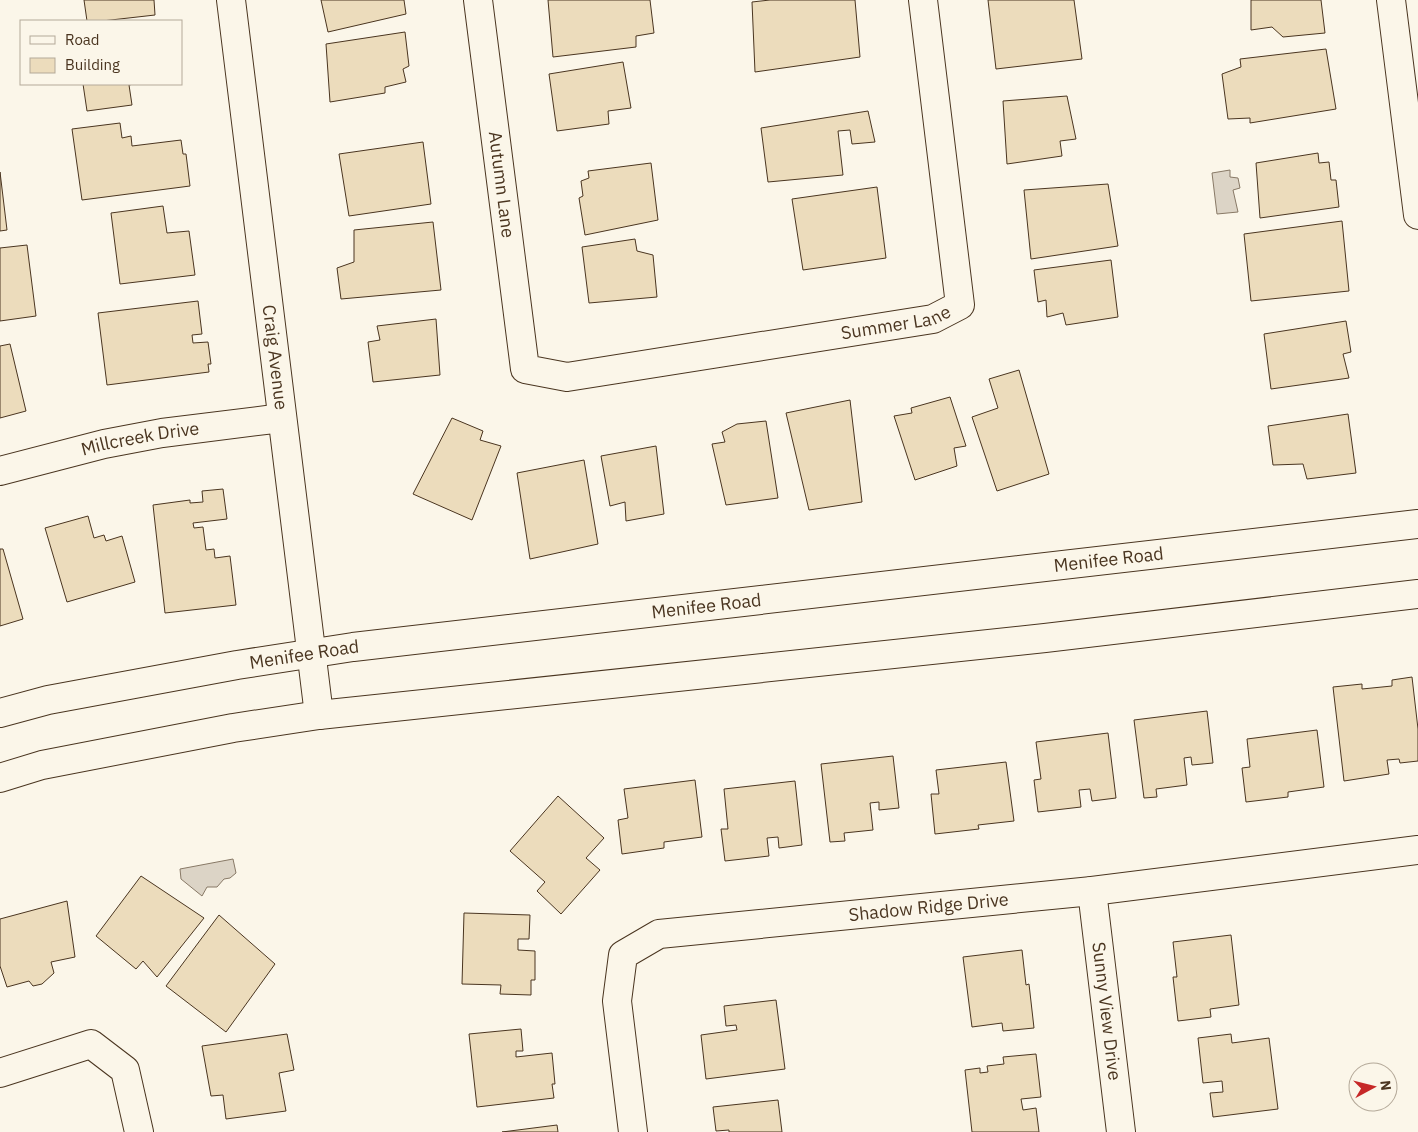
<svg xmlns="http://www.w3.org/2000/svg" width="1418" height="1132" font-family="'IBM Plex Sans',sans-serif">
	<style>
		.water { fill: #dcd4c6; stroke: #887966 }
		.building { fill: #ecdcbc; stroke: #4a3520 }
		.lines { fill: none; stroke-linecap: round; stroke-linejoin: round }
		.minor-casing { stroke: #4a3520; stroke-width: 30 }
		.major-casing { stroke: #4a3520; stroke-width: 30 }
		.minor { stroke: #fbf6e9; stroke-width: 28 }
		.major { stroke: #fbf6e9; stroke-width: 28 }
		.labels { text-anchor: middle; stroke-width: 4; stroke-linejoin: round; paint-order: stroke }
		.street-label { font-size: 18px; fill: #4a3520; stroke: #fbf6e9 }
	</style>
	<rect width="100%" height="100%" fill="#fbf6e9"/>
	<!-- water -->
	<g class="water">
		<polygon points="1230,170 1230,177 1238,178 1240,188 1233,190 1238,212 1217,214 1212,173"/>
		<polygon points="233,859 236,873 230,878 224,879 217,887 207,887 202,896 181,879 180,869"/>
	</g>
	<!-- building -->
	<g class="building">
		<polygon points="84,0 154,0 155,15 102,21 87,21"/>
		<polygon points="321,0 404,0 406,14 328,32"/>
		<polygon points="548,0 650,0 654,33 636,36 636,47 553,57"/>
		<polygon points="770,0 855,0 860,57 755,72 752,2"/>
		<polygon points="988,0 1074,0 1082,59 996,69"/>
		<polygon points="1251,0 1321,0 1325,33 1283,37 1272,27 1251,30"/>
		<polygon points="405,32 409,66 403,69 406,82 385,87 385,93 330,102 326,44"/>
		<polygon points="1326,49 1336,109 1250,123 1250,118 1228,119 1222,74 1241,67 1240,59"/>
		<polygon points="623,62 631,108 608,111 609,124 557,131 549,74"/>
		<polygon points="83,84 134,84 129,85 132,105 87,111"/>
		<polygon points="1067,96 1076,139 1060,141 1062,156 1007,164 1003,101"/>
		<polygon points="868,111 875,142 852,144 850,130 838,131 843,175 768,182 761,128"/>
		<polygon points="120,123 122,138 131,136 132,146 181,140 183,154 186,154 190,186 82,200 72,129"/>
		<polygon points="423,142 431,204 349,216 339,154"/>
		<polygon points="1318,153 1319,163 1329,162 1331,180 1336,180 1339,207 1260,218 1256,163"/>
		<polygon points="651,163 658,220 585,235 579,198 583,196 581,181 589,178 588,171"/>
		<polygon points="0,172 7,230 0,231"/>
		<polygon points="1108,184 1118,246 1031,259 1024,190"/>
		<polygon points="877,187 886,258 803,270 792,199"/>
		<polygon points="163,206 167,233 189,231 195,275 120,284 111,213"/>
		<polygon points="1342,221 1349,291 1251,301 1244,234"/>
		<polygon points="433,222 441,290 341,299 337,268 354,262 354,230"/>
		<polygon points="635,239 637,251 653,255 657,297 589,303 582,247"/>
		<polygon points="27,245 36,316 0,321 0,248"/>
		<polygon points="1111,260 1118,317 1066,325 1063,313 1047,317 1046,300 1038,302 1034,270"/>
		<polygon points="198,301 202,334 192,335 193,343 208,342 211,364 208,364 209,372 107,385 98,313"/>
		<polygon points="436,319 440,375 373,382 368,342 380,340 377,326"/>
		<polygon points="1346,321 1351,352 1343,354 1349,378 1271,389 1264,334"/>
		<polygon points="10,344 26,411 0,418 0,346"/>
		<polygon points="1019,370 1049,474 997,491 972,417 998,408 989,379"/>
		<polygon points="950,397 966,446 954,448 957,466 915,480 894,416 912,413 911,408"/>
		<polygon points="850,400 862,502 809,510 786,413"/>
		<polygon points="1348,414 1356,473 1307,479 1303,464 1273,465 1268,426"/>
		<polygon points="452,418 483,431 480,440 501,446 472,520 413,494"/>
		<polygon points="766,421 778,498 726,505 712,444 725,442 722,432 737,424"/>
		<polygon points="656,446 664,514 626,521 625,502 610,506 601,456"/>
		<polygon points="584,460 598,544 530,559 517,473"/>
		<polygon points="223,489 227,519 193,523 194,528 203,527 206,550 214,549 215,558 230,556 236,605 165,613 153,505 190,500 190,503 203,502 202,491"/>
		<polygon points="88,516 94,538 104,535 106,541 122,536 135,582 67,602 45,528"/>
		<polygon points="0,549 3,549 23,619 0,626"/>
		<polygon points="1412,677 1418,729 1418,761 1400,763 1399,759 1387,760 1389,774 1344,781 1333,687 1362,684 1362,689 1392,686 1392,680"/>
		<polygon points="1207,711 1213,763 1192,765 1191,757 1184,758 1187,785 1156,789 1157,797 1144,798 1134,720"/>
		<polygon points="1317,730 1324,787 1288,792 1288,797 1246,802 1242,768 1250,767 1247,739"/>
		<polygon points="1108,733 1116,798 1092,801 1090,789 1079,790 1081,807 1038,812 1034,780 1041,779 1036,742"/>
		<polygon points="893,756 899,808 879,810 879,802 870,803 873,830 844,833 845,841 830,842 821,764"/>
		<polygon points="1006,762 1014,821 978,825 979,829 935,834 931,794 939,794 936,770"/>
		<polygon points="695,780 702,837 664,842 664,848 622,854 618,820 628,818 624,789"/>
		<polygon points="795,781 802,845 779,848 778,837 767,838 769,856 725,861 721,829 728,829 724,789"/>
		<polygon points="558,796 604,838 586,858 600,870 561,914 537,891 545,882 510,851"/>
		<polygon points="141,876 204,918 157,977 143,961 136,969 96,936"/>
		<polygon points="67,901 75,957 51,962 54,973 42,984 33,986 29,981 7,987 0,966 0,919"/>
		<polygon points="464,913 530,915 529,939 518,939 518,950 535,951 535,980 531,980 531,995 500,994 501,985 462,984"/>
		<polygon points="219,915 275,964 226,1032 166,986"/>
		<polygon points="1231,935 1239,1005 1210,1009 1211,1017 1178,1021 1173,977 1177,977 1173,942"/>
		<polygon points="1022,950 1026,985 1029,984 1034,1028 1003,1031 1002,1023 972,1027 963,957"/>
		<polygon points="776,1000 785,1069 706,1079 701,1035 737,1030 736,1025 726,1026 724,1006"/>
		<polygon points="521,1029 523,1051 516,1051 516,1057 552,1053 555,1084 552,1084 554,1098 477,1107 469,1034"/>
		<polygon points="287,1034 294,1070 279,1073 286,1111 226,1119 223,1095 211,1096 202,1046"/>
		<polygon points="1231,1034 1232,1043 1269,1038 1278,1109 1213,1117 1210,1093 1223,1092 1222,1081 1203,1083 1198,1038"/>
		<polygon points="1036,1054 1041,1097 1021,1099 1023,1110 1036,1108 1039,1132 972,1132 965,1070 980,1068 980,1073 988,1072 987,1066 1004,1064 1003,1057"/>
		<polygon points="778,1100 782,1132 729,1132 729,1130 716,1131 713,1107"/>
		<polygon points="557,1125 558,1132 502,1132"/>
	</g>
	<g class="lines">
		<defs>
			<g id="minor">
				<path id="s1" d="M231,0L319,715"/>
				<path id="s2" d="M478,0L525,369L567,377L933,319L960,305L923,0"/>
				<polyline points="1391,0 1418,215"/>
				<path id="s3" d="M0,471L104,444L162,433L282,418"/>
				<path id="s4" d="M1092,891L1121,1132"/>
				<polyline points="0,1073 91,1044 125,1070 139,1132"/>
				<path id="s5" d="M633,1132L617,1001L623,955L659,934L1092,891L1418,850"/>
			</g>
			<g id="major">
				<path id="s6" d="M0,713L48,700L237,665L353,647L1418,524"/>
				<polyline points="0,778 42,765 233,728 319,715 1045,638 1418,594"/>
			</g>
		</defs>
		<!-- minor casing -->
		<use href="#minor" class="minor-casing"/>
		<!-- major casing -->
		<use href="#major" class="major-casing"/>
		<!-- minor -->
		<use href="#minor" class="minor"/>
		<!-- major -->
		<use href="#major" class="major"/>
	</g>
	<g class="labels">
		<!-- street labels -->
		<g class="street-label">
			<text dy="6" stroke="none"><textPath href="#s2" startOffset="186">Autumn Lane</textPath></text>
			<text dy="6" stroke="none"><textPath href="#s2" startOffset="748">Summer Lane</textPath></text>
			<text dy="6" stroke="none"><textPath href="#s1" startOffset="360">Craig Avenue</textPath></text>
			<text dy="6" stroke="none"><textPath href="#s3" startOffset="144">Millcreek Drive</textPath></text>
			<text dy="6" stroke="none"><textPath href="#s6" startOffset="1120">Menifee Road</textPath></text>
			<text dy="6" stroke="none"><textPath href="#s6" startOffset="715">Menifee Road</textPath></text>
			<text dy="6" stroke="none"><textPath href="#s6" startOffset="310">Menifee Road</textPath></text>
			<text dy="6" stroke="none"><textPath href="#s5" startOffset="491">Shadow Ridge Drive</textPath></text>
			<text dy="6" stroke="none"><textPath href="#s4" startOffset="121">Sunny View Drive</textPath></text>
		</g>
	</g>
	<!-- legend -->
	<rect x="20" y="20" width="162" height="65" fill="#fbf6e9" stroke="#b4a999"/>
	<rect x="30" y="36" width="25" height="8" fill="#fbf6e9" stroke="#b4a999"/>
	<text x="65" y="45" font-size="15" fill="#4a3520">Road</text>
	<rect x="30" y="58" width="25" height="15" fill="#ecdcbc" stroke="#b4a999"/>
	<text x="65" y="70" font-size="15" fill="#4a3520">Building</text>
	<!-- north arrow -->
	<g transform="translate(1373 1087) rotate(83)"><circle r="24" fill="#fbf6e9" stroke="#b4a999"/>
	<path d="M0-4L9 19L0 12L-9 19Z" fill="#c62828"/>
	<text y="-8" font-size="14" font-weight="bold" text-anchor="middle" fill="#4a3520">N</text>
	</g>
</svg>
